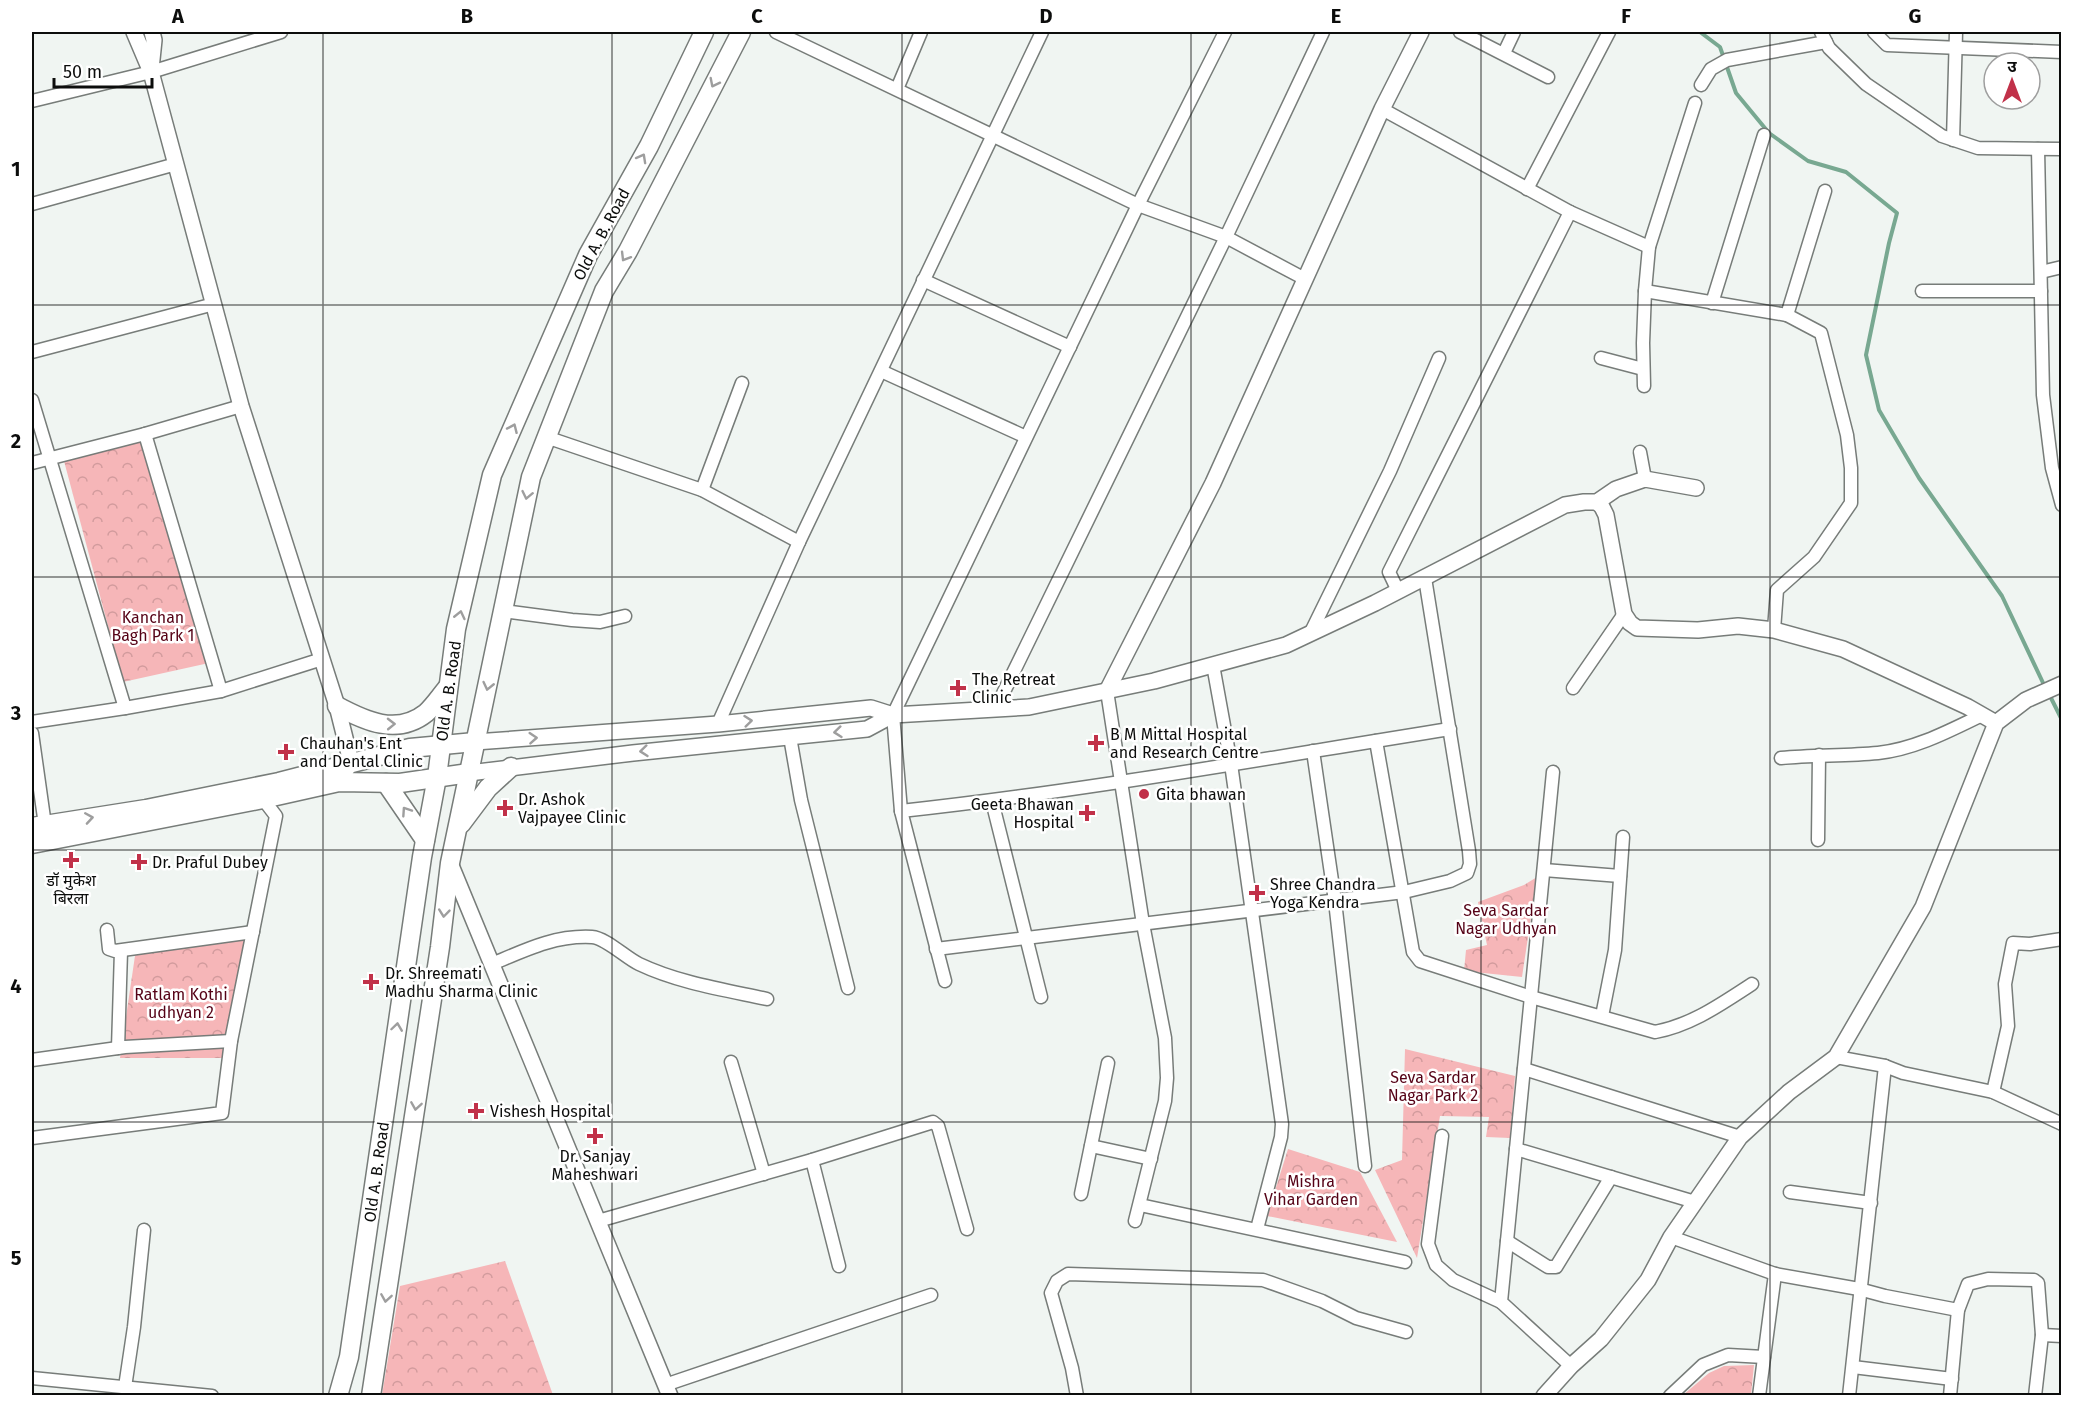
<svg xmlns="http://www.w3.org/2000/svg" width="2093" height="1427" font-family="'Fira Sans','Noto Sans Devanagari',sans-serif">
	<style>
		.park { fill: url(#park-crowns) }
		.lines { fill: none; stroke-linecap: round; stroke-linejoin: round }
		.stream { stroke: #78a891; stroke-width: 4 }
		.minor-casing { stroke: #777c79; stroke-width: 15 }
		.tertiary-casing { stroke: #777c79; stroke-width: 18 }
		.secondary-casing { stroke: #777c79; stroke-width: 21 }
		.minor { stroke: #fff; stroke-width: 12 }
		.tertiary { stroke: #fff; stroke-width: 15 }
		.secondary { stroke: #fff; stroke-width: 18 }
		.oneway { stroke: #9e9e9e }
		.grid { fill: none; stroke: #0c0d0c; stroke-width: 1.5; stroke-opacity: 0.55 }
		.poi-dot { fill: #c13149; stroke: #fff; stroke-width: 2 }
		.labels { text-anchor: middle; stroke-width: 5; stroke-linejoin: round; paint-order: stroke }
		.street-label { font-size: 16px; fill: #0c0d0c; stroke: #fff }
		.park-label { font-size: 16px; fill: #550216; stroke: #fff }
		.poi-label { font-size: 16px; fill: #0c0d0c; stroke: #fff; text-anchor: start }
		.neatline { fill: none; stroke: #0c0d0c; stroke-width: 2 }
		.grid-label { font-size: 20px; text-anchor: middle; font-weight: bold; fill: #0c0d0c }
	</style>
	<defs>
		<pattern id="park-crowns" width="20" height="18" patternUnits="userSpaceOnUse" patternTransform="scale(1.5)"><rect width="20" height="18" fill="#f6b6b8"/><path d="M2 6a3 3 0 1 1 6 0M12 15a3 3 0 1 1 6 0" fill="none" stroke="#d29b9d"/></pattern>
	</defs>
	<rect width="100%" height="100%" fill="#f0f5f2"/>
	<!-- park -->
	<g class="park">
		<polygon points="141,439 209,663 123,682 64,461"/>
		<polygon points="1537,877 1522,977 1464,971 1466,950 1487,945 1478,902 1524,885"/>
		<polygon points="245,937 226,1058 120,1058 136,949"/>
		<polygon points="1405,1049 1515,1076 1510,1138 1486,1137 1489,1117 1440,1116 1417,1258 1375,1170 1402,1160"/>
		<polygon points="1288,1149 1360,1172 1397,1242 1267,1216"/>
		<polygon points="505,1261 553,1395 382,1395 400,1286"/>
		<polygon points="1754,1365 1751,1395 1683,1395 1709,1373 1724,1366"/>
	</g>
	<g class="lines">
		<!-- stream -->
		<g class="stream">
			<polyline points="1700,32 1720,47 1736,93 1769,133 1808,161 1846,172 1897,213 1889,243 1866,355 1879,410 1919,478 2002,596 2045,687"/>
			<polyline points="2049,694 2062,720"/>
		</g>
		<defs>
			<g id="minor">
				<polyline points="776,32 1138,205 1226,237 1305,279"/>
				<polyline points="1460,32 1548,77"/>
				<polyline points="1821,32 1829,48 1866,84 1942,136 1978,148 2062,149"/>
				<polyline points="1874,32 1887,45 2062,52"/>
				<polyline points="1504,53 1514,32"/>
				<polyline points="1701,85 1711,69 1727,60 1826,42"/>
				<polyline points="897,89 921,32"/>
				<polyline points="32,101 151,72 281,32"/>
				<polyline points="1382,109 1570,212 1649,247"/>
				<polyline points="1953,140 1956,32"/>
				<polyline points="2038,149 2043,395 2052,468 2062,505"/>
				<polyline points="1527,189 1609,32"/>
				<polyline points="32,204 176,164"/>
				<polyline points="2041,272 2062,267"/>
				<polyline points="923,280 1070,347"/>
				<polyline points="1645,291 1787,315 1825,191"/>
				<polyline points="1922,291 2041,291"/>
				<polyline points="1712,303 1764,135"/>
				<polyline points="32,352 214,304"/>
				<polyline points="1601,358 1643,369"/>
				<polyline points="881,371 1026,437"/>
				<polyline points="1644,386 1643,343 1645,291 1649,247 1695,103"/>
				<polyline points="32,400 125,708"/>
				<polyline points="145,434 221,691"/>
				<polyline points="546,437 702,490 799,542"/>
				<polyline points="1640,452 1645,479"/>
				<polyline points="32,463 145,434 241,406"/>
				<polyline points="702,490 742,383"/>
				<polyline points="1398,591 1389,572 1570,212"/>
				<polyline points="503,611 572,620 600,622 625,616"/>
				<polyline points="1774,630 1777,590 1814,557 1851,503 1851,468 1847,435 1821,333 1787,315"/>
				<polyline points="1310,634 1390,471 1439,358"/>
				<polyline points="1213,665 1231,764 1282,1124 1281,1137 1257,1229"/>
				<polyline points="1573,688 1624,614"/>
				<polyline points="1107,691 1143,924 1165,1038 1167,1078 1165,1101 1135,1221"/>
				<polyline points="995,710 1226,237 1323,32"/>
				<polyline points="32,722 125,708 221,691 322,659"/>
				<polyline points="718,724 799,542 1042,32"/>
				<polyline points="32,733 45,825"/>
				<polyline points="790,737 801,800 848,988"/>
				<path d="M1376,741L1413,952L1420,961L1531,997L1655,1032C1692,1025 1721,1004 1752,984"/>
				<polyline points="1313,751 1335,901 1365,1166"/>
				<path d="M1781,758C1813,755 1846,756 1878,753C1915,749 1949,731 1982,715"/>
				<polyline points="1553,772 1501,1302 1571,1366"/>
				<polyline points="992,801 1041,997"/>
				<path d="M901,811C1085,791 1267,758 1450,729"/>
				<polyline points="1818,840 1819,755"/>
				<polyline points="1544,870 1620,876"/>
				<polyline points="107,930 109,949 115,951 253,932"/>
				<polyline points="936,949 1404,892 1450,881 1467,873 1470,864 1469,851 1425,578"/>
				<path d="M492,964C525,950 555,935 592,937C606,938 626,958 639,964C679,983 725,990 767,999"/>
				<polyline points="945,981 901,811 893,715 1138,205 1225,32"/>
				<polyline points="1602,1016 1615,950 1623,837"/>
				<polyline points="118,1048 121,951"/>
				<polyline points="1836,1057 1885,1066 1903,1073 1993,1092 2062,1124"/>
				<polyline points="32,1060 125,1047 231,1041"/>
				<polyline points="731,1062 764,1174"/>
				<polyline points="1524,1069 1740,1137"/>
				<polyline points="1993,1092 2008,1026 2005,984 2013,943 2030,944 2062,939"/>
				<polyline points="1442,1136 1428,1244 1436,1265 1453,1280 1501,1302"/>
				<polyline points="32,1138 222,1113 231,1041 276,816 263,799 267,795"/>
				<polyline points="1091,1146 1151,1159"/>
				<polyline points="1516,1149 1695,1202"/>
				<polyline points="812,1160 839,1266"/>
				<polyline points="1790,1192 1871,1203"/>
				<polyline points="1081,1194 1108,1063"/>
				<polyline points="1140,1205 1405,1262"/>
				<polyline points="598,1221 812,1160 933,1122 938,1126 967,1229"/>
				<polyline points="1671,1237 1775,1274 1859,1289 1885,1296 1958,1310"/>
				<polyline points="1507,1241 1548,1267 1556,1267 1611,1177"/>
				<polyline points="2042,1335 2062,1336"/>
				<polyline points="1853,1367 1952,1379"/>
				<polyline points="32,1378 212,1396"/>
				<polyline points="665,1385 931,1295"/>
				<polyline points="125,1387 134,1327 144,1230"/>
				<polyline points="1077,1396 1072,1368 1051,1293 1057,1281 1068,1274 1263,1280 1322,1301 1356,1318 1406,1332"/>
				<polyline points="1670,1396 1703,1365 1728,1355 1764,1357"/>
				<polyline points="1759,1396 1775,1274"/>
				<polyline points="1849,1396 1885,1066"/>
				<polyline points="1950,1396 1958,1310 1968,1284 1988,1279 2034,1280 2038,1283 2042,1335 2035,1396"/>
			</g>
			<g id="tertiary">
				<polyline points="134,32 151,72 241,406 337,706 351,762 345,772"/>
				<polyline points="151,69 154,40 152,32"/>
				<polyline points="1597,502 1602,507 1606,515 1624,614 1630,623 1637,628 1698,630 1738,626 1774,630 1843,649 1968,707 1996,723"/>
				<polyline points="1107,691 1213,483 1382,109 1421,32"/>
				<polyline points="475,742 718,724 871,708 893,715 1029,707 1154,681 1286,645 1375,603 1565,505 1584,502 1597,502 1616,489 1645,479 1696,488"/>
				<polyline points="469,773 633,753 867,729 893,715"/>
				<polyline points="450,863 670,1396"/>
				<polyline points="1544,1396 1571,1366 1601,1339 1648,1280 1671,1237 1740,1137 1789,1092 1836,1057 1923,907 1996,723 2026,700 2062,684"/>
			</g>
			<g id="secondary">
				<path d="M337,706C365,721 397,736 426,713C434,706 441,695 448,687"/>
				<polyline points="386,783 425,840"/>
				<polyline points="461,824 488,788 511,767"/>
				<polyline points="32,827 146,809 279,782 410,748 475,742"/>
				<polyline points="32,844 263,799 339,782 400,783 469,773"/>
				<polyline points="338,1396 349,1357 422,857 437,777 456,629 492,475 588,255 649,146 704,32"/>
				<polyline points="371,1396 440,947 450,863 531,477 604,291 628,251 741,32"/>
			</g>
		</defs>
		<!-- minor casing -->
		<use href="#minor" class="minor-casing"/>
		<!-- tertiary casing -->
		<use href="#tertiary" class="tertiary-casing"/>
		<!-- secondary casing -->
		<use href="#secondary" class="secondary-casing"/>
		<!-- minor -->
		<use href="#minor" class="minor"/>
		<!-- tertiary -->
		<use href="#tertiary" class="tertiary"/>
		<!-- secondary -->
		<use href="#secondary" class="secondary"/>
	</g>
	<!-- one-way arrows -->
	<defs><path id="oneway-chevron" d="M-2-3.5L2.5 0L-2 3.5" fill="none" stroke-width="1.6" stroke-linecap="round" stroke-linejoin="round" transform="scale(1.5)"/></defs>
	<g class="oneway">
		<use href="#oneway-chevron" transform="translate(714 83) rotate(117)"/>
		<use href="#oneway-chevron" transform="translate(642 158) rotate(-61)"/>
		<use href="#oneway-chevron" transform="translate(625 257) rotate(121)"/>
		<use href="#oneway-chevron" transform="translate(513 428) rotate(-66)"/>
		<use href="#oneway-chevron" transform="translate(527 495) rotate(102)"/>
		<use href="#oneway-chevron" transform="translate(460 615) rotate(-77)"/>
		<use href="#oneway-chevron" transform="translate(488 686) rotate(103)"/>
		<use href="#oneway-chevron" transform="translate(748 721) rotate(-6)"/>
		<use href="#oneway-chevron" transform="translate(391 724) rotate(-1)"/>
		<use href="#oneway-chevron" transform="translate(838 732) rotate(174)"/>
		<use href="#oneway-chevron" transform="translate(533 738) rotate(-4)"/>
		<use href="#oneway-chevron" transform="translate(644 751) rotate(174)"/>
		<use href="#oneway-chevron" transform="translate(406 811) rotate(-124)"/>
		<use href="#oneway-chevron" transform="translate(89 818) rotate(-9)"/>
		<use href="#oneway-chevron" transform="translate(444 913) rotate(96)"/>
		<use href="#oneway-chevron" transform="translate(397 1027) rotate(-82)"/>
		<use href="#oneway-chevron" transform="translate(416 1106) rotate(99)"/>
		<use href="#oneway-chevron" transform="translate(386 1298) rotate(99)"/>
	</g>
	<!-- grid -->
	<path class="grid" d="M323,32V1396M612,32V1396M902,32V1396M1191,32V1396M1481,32V1396M1770,32V1396M32,305H2062M32,577H2062M32,850H2062M32,1122H2062"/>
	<!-- markers -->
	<g class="poi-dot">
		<path d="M955 679h6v6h6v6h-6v6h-6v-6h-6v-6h6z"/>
		<path d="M1093 734h6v6h6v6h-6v6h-6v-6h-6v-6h6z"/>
		<path d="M283 743h6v6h6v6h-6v6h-6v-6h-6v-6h6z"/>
		<circle cx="1144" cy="794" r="6"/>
		<path d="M502 799h6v6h6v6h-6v6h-6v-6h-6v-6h6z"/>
		<path d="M1084 804h6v6h6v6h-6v6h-6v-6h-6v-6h6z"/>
		<path d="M68 851h6v6h6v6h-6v6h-6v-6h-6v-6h6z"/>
		<path d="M136 853h6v6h6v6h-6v6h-6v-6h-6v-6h6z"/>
		<path d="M1254 884h6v6h6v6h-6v6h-6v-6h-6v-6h6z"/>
		<path d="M368 973h6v6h6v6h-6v6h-6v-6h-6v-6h6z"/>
		<path d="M473 1102h6v6h6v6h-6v6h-6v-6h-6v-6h6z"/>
		<path d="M592 1127h6v6h6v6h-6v6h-6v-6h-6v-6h6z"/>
	</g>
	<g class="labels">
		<!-- street labels -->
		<g class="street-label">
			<text transform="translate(601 234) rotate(-62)" y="6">Old A. B. Road</text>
			<text transform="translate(448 691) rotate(-82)" y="6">Old A. B. Road</text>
			<text transform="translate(376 1172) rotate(-82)" y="6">Old A. B. Road</text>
		</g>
		<!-- park labels -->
		<g class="park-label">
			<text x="153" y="623">Kanchan<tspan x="153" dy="18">Bagh Park 1</tspan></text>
			<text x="1506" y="916">Seva Sardar<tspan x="1506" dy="18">Nagar Udhyan</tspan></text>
			<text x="181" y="1000">Ratlam Kothi<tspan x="181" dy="18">udhyan 2</tspan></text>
			<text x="1433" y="1083">Seva Sardar<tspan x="1433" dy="18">Nagar Park 2</tspan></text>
			<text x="1311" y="1187">Mishra<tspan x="1311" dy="18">Vihar Garden</tspan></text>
		</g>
		<!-- poi labels -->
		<g class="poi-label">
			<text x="972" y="685">The Retreat<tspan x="972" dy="18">Clinic</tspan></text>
			<text x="1110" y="740">B M Mittal Hospital<tspan x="1110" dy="18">and Research Centre</tspan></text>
			<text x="300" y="749">Chauhan's Ent<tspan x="300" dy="18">and Dental Clinic</tspan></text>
			<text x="1156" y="800">Gita bhawan</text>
			<text x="518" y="805">Dr. Ashok<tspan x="518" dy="18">Vajpayee Clinic</tspan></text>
			<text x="1074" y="810" text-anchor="end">Geeta Bhawan<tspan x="1074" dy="18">Hospital</tspan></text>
			<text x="152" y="868">Dr. Praful Dubey</text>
			<text x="71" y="886" text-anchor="middle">डॉ मुकेश<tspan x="71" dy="18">बिरला</tspan></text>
			<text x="1270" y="890">Shree Chandra<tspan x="1270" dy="18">Yoga Kendra</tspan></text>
			<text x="385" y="979">Dr. Shreemati<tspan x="385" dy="18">Madhu Sharma Clinic</tspan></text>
			<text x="490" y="1117">Vishesh Hospital</text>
			<text x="595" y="1162" text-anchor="middle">Dr. Sanjay<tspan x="595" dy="18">Maheshwari</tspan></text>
		</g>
	</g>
	<!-- border -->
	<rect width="2093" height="1427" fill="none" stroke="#ffffff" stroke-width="66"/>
	<!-- north arrow -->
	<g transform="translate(2012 81)"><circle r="28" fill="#ffffff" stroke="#9e9e9e" stroke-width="1.5"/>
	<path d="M0-4.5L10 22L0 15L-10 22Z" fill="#c13149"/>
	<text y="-9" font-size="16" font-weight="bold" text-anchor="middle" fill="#0c0d0c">उ</text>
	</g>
	<!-- scale -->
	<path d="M54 78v9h98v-9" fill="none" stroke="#0c0d0c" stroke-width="3"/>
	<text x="63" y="78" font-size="18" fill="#0c0d0c" stroke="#ffffff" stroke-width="4.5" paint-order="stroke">50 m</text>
	<rect x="33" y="33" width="2027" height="1361" class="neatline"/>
	<g class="grid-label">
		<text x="178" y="23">A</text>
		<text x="467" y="23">B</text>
		<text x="757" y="23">C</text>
		<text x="1046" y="23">D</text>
		<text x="1336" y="23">E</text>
		<text x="1626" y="23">F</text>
		<text x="1915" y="23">G</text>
		<text x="16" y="176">1</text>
		<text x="16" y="448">2</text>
		<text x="16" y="720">3</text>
		<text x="16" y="993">4</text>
		<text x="16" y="1265">5</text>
	</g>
</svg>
